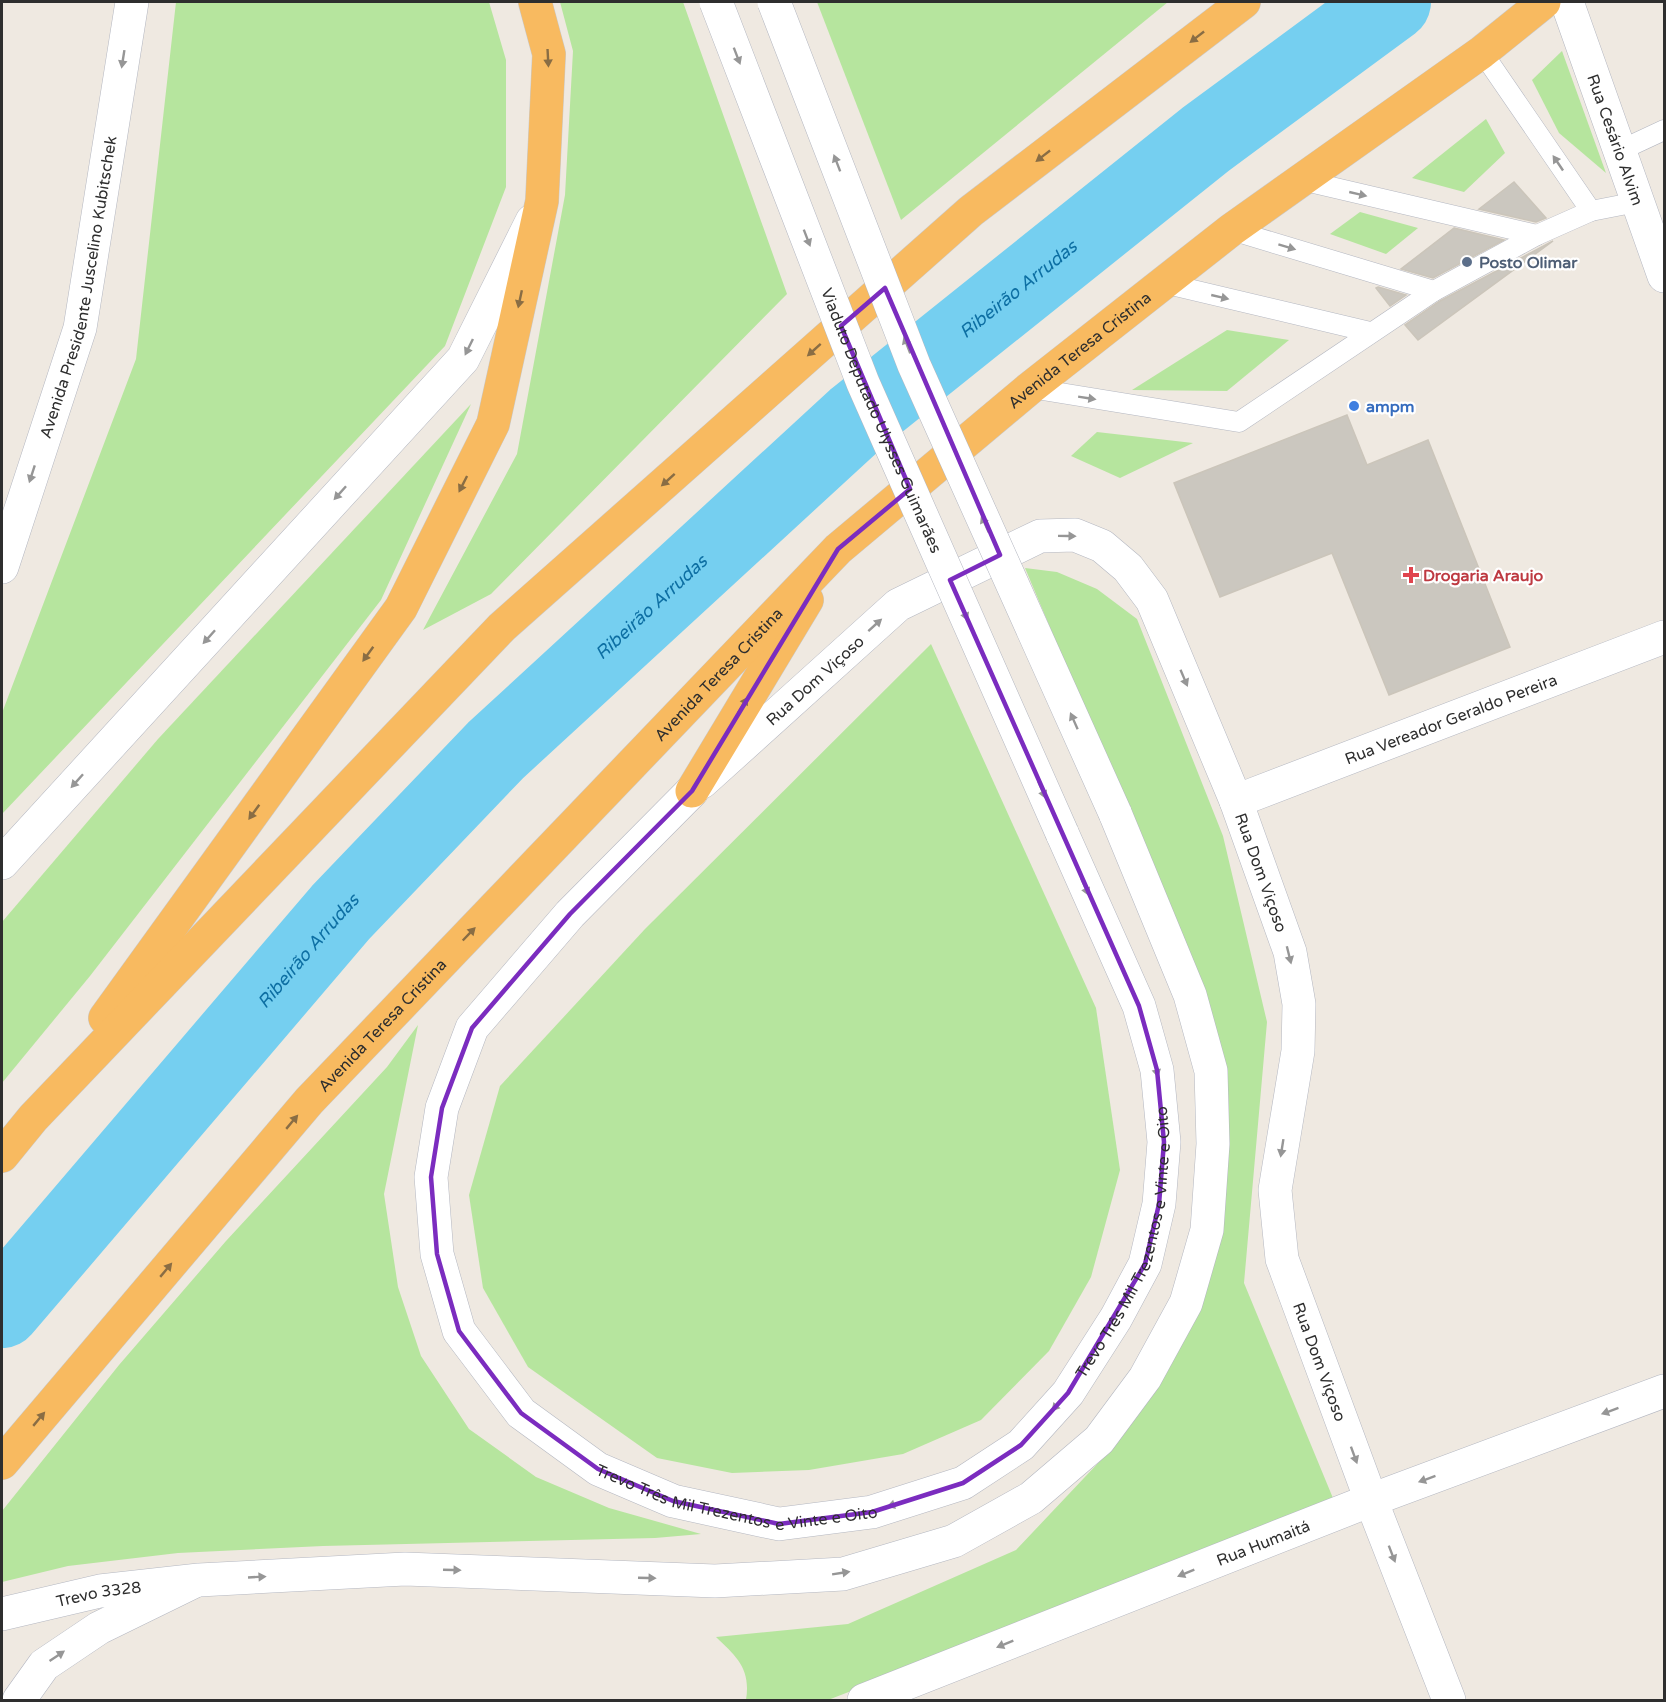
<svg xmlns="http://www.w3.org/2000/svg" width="1666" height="1702" font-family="'Varela Round',sans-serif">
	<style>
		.green { fill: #b6e59e }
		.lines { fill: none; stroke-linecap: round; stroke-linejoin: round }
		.river { stroke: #75cff0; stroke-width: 78 }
		.building { fill: #cbc7bf; stroke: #cbc5ba; stroke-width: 1.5 }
		.service-casing { stroke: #b4b7c1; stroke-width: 21 }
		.minor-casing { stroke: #b4b7c1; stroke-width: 34 }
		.tertiary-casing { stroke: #b4b7c1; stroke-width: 34 }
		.secondary-casing { stroke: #b4b7c1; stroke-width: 34 }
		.trunk-casing { stroke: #c9c9c9; stroke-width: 34 }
		.service { stroke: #fff; stroke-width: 20 }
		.minor { stroke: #fff; stroke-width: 33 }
		.tertiary { stroke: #fff; stroke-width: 33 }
		.secondary { stroke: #fff; stroke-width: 33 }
		.trunk { stroke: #f8ba60; stroke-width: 33 }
		.secondary-bridge-casing { stroke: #b4b7c1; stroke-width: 34; stroke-linecap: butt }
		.secondary-bridge { stroke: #fff; stroke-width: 33 }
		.oneway { fill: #896d44 }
		.oneway2 { fill: #969696 }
		.marked { fill: none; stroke: #7b2cbf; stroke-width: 4.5; stroke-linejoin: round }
		.service-dot { fill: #5c6f8a; stroke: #fff; stroke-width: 2 }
		.shop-dot { fill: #3f7fe0; stroke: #fff; stroke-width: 2 }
		.health-dot { fill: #e0444e; stroke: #fff; stroke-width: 2 }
		.labels { text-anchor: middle; stroke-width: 4.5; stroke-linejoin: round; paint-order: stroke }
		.street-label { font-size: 16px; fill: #2e2e2e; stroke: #fff }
		.service-label { font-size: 16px; font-weight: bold; fill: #4e5e75; stroke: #fff; text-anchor: start }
		.shop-label { font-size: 16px; font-weight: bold; fill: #366cbe; stroke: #fff; text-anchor: start }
		.health-label { font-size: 16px; font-weight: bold; fill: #be3a42; stroke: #fff; text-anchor: start }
		.water-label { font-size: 18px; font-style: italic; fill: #0d6fa3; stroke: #fff }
	</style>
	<rect width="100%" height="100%" fill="#efe9e1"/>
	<!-- green -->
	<g class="green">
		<polygon points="176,2 489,2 506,60 506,187 445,346 2,814 2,713 136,359"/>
		<polygon points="560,2 683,2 787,294 491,594 423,630 517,454 565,195 573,51"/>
		<polygon points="817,2 1168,2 901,220"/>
		<polygon points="1562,51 1606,173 1559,133 1532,80"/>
		<polygon points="1486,119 1505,153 1464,192 1412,178"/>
		<polygon points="1360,212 1418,228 1386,254 1330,234"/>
		<polygon points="1227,330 1289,340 1227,391 1132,390"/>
		<polygon points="471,404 381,600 90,976 2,1083 2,922 158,739"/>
		<polygon points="1097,432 1193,443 1120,478 1071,456"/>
		<path d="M1025,568L1057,572L1097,589L1137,619L1223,836L1267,1022L1244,1283L1335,1503L828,1700H746C751,1669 737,1657 716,1637L848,1624L1016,1550L1118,1442L1198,1280L1213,1113L1126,808Z"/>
		<polygon points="931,644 1096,1008 1120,1170 1091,1277 1049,1351 981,1420 903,1454 809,1470 732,1473 657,1458 528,1367 483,1288 469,1195 500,1086 645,929"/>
		<polygon points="418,1025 384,1194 398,1287 421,1356 469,1429 536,1477 609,1508 701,1534 655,1538 323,1546 178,1553 68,1566 2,1582 2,1511 119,1365 226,1241 387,1067"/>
	</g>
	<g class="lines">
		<!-- river -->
		<path class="river" id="s1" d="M2,1309L341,912L496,750L856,419L1206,139L1392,2"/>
	</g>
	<!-- building -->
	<g class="building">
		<polygon points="1514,182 1546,218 1536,222 1479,209"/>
		<polygon points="1454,228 1504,240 1433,278 1401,269"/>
		<polygon points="1553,241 1418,340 1405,325 1440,301"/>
		<polygon points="1378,287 1406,295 1390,306 1376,288"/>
		<polygon points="1347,415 1367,465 1428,440 1510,647 1389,695 1332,553 1220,597 1174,483"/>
	</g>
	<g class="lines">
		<defs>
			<g id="service">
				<polyline points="1482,52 1591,211"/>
				<polyline points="1619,151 1664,130"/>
				<polyline points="1301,180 1537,235"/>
				<polyline points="1231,230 1434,291"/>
				<polyline points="1163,283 1370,332"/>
				<polyline points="1030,388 1239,422 1434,291 1537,235 1591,211 1637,202"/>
			</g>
			<g id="minor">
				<path id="s2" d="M1567,2L1664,276"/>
				<path id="s3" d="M1236,801L1664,637"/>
				<path id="s4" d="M864,1700L1371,1500L1664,1391"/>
			</g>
			<g id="tertiary">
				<path id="s5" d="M702,782L898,605L1040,536L1075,535L1102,546L1128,568L1152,600L1236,801L1290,952L1299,1004L1298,1051L1275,1190L1282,1259L1371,1500L1449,1700"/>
				<polyline points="19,1700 44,1665 99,1628 193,1582"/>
			</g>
			<g id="secondary">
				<path id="s6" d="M2,567L80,328L132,2"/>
				<path id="s7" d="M692,791L570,914L472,1028L442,1108L431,1177L437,1254L459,1331L521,1413L598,1469L673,1501L779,1524L872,1512L963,1483L1021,1445L1068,1393L1116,1318L1145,1264L1159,1204L1164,1142L1157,1070L1139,1006L1062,833"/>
				<polyline points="2,863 463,359 532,221"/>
				<path id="s8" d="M2,1614L100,1591L199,1580L405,1569L715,1581L843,1574L954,1541L1031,1498L1099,1440L1145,1378L1186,1303L1207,1230L1213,1144L1211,1071L1190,995L1115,813"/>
			</g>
			<g id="trunk">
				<polyline points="692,791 807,600"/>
				<polyline points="105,1018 401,608 493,424 542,201 549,54 535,2"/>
				<polyline points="2,1156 33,1118 502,627 971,211 1244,2"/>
				<path id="s9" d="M2,1463L309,1101L838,549L1030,388L1231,230L1482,52L1544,2"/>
			</g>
		</defs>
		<!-- service casing -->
		<use href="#service" class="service-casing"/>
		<!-- minor casing -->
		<use href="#minor" class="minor-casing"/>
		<!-- tertiary casing -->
		<use href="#tertiary" class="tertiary-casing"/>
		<!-- secondary casing -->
		<use href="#secondary" class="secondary-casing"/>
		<!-- trunk casing -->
		<use href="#trunk" class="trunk-casing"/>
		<!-- service -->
		<use href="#service" class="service"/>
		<!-- minor -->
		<use href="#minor" class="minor"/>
		<!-- tertiary -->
		<use href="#tertiary" class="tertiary"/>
		<!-- secondary -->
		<use href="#secondary" class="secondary"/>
		<!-- trunk -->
		<use href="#trunk" class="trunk"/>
		<defs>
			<g id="secondary-bridge">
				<path id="s10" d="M716,2L863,383L1062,833"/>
				<polyline points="774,2 914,365 1115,813"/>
			</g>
		</defs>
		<!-- secondary-bridge casing -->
		<use href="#secondary-bridge" class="secondary-bridge-casing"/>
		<!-- secondary-bridge -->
		<use href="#secondary-bridge" class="secondary-bridge"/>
	</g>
	<!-- one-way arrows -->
	<defs><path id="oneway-solid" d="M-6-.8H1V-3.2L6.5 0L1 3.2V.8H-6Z" transform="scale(1.5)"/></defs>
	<g class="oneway">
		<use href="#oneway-solid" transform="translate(1197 37) rotate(142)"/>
		<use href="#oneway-solid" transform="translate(548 58) rotate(87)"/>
		<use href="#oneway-solid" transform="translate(1043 156) rotate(142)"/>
		<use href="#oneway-solid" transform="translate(520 299) rotate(102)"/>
		<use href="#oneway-solid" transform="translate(814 350) rotate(138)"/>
		<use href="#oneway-solid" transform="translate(668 480) rotate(138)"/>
		<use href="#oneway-solid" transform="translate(463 484) rotate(117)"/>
		<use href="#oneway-solid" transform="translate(368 654) rotate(126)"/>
		<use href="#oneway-solid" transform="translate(743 705) rotate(-59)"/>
		<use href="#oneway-solid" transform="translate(254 812) rotate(126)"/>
		<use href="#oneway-solid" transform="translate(469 934) rotate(-46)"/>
		<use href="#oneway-solid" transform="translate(292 1122) rotate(-50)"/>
		<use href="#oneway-solid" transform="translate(166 1270) rotate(-50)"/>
		<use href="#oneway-solid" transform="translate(39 1419) rotate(-50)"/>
	</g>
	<g class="oneway2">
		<use href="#oneway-solid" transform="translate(737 56) rotate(69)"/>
		<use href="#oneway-solid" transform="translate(123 59) rotate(99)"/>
		<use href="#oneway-solid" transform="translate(837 163) rotate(-111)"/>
		<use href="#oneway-solid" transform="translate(1558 163) rotate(-124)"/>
		<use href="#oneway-solid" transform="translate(1358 194) rotate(13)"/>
		<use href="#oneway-solid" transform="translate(807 238) rotate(69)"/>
		<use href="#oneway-solid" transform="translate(1287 247) rotate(17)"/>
		<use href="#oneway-solid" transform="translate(1220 297) rotate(13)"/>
		<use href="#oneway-solid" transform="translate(907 345) rotate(-111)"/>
		<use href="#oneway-solid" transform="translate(469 347) rotate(116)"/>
		<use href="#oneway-solid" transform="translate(1087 398) rotate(9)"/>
		<use href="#oneway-solid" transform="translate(32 474) rotate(108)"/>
		<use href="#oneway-solid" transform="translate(340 493) rotate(132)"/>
		<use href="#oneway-solid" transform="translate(985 524) rotate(-114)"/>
		<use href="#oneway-solid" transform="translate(1067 536) rotate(1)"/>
		<use href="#oneway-solid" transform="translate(964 612) rotate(66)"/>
		<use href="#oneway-solid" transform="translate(875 625) rotate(-42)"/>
		<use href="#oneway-solid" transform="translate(209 637) rotate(132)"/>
		<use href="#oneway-solid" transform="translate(1184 678) rotate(67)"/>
		<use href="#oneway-solid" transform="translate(1074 721) rotate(-114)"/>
		<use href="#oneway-solid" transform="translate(77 781) rotate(132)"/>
		<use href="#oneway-solid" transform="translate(1042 790) rotate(66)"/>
		<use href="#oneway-solid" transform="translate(1085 887) rotate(66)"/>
		<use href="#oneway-solid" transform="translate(1289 955) rotate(76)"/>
		<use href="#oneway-solid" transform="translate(1156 1068) rotate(78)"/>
		<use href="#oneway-solid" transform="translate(1282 1148) rotate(99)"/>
		<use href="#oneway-solid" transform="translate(1058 1404) rotate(132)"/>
		<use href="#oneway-solid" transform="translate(1610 1411) rotate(160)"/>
		<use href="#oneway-solid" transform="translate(1354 1455) rotate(70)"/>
		<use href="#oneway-solid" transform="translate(1427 1479) rotate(160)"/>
		<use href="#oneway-solid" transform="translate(896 1504) rotate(163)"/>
		<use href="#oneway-solid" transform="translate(1392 1554) rotate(69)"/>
		<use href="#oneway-solid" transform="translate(452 1570) rotate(2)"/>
		<use href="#oneway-solid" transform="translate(841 1573) rotate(-9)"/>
		<use href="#oneway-solid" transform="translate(1186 1573) rotate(158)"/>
		<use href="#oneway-solid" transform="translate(257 1577) rotate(-3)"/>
		<use href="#oneway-solid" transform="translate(647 1578) rotate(2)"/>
		<use href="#oneway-solid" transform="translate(1005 1644) rotate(158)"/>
		<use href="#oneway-solid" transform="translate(57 1656) rotate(-34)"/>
	</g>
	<!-- marked area -->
	<path class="marked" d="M885,288L1000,555L950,580L1139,1006L1157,1070L1164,1142L1159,1204L1145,1264L1068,1393L1021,1445L963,1483L872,1512L779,1524L673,1501L598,1469L521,1413L459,1331L437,1254L431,1177L442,1108L472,1028L570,914L692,791L838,549L910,489L841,326Z"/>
	<!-- markers -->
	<circle class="service-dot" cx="1467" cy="262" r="6"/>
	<circle class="shop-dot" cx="1354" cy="406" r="6"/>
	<path class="health-dot" d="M1408 566h6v6h6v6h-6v6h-6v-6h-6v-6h6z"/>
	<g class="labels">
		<!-- street labels -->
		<g class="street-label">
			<text dy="6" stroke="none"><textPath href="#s2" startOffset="146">Rua Cesário Alvim</textPath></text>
			<text dy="6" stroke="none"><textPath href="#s6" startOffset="291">Avenida Presidente Juscelino Kubitschek</textPath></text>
			<text dy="6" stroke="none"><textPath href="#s9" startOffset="1552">Avenida Teresa Cristina</textPath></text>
			<text dy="6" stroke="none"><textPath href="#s10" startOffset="450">Viaduto Deputado Ulysses Guimarães</textPath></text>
			<text dy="6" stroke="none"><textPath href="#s9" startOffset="1066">Avenida Teresa Cristina</textPath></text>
			<text dy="6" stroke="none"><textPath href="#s5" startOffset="152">Rua Dom Viçoso</textPath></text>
			<text dy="6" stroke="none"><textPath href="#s3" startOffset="230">Rua Vereador Geraldo Pereira</textPath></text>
			<text dy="6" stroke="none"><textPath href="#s5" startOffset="854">Rua Dom Viçoso</textPath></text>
			<text dy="6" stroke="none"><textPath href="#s9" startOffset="580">Avenida Teresa Cristina</textPath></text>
			<text dy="6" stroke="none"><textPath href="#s7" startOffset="1518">Trevo Três Mil Trezentos e Vinte e Oito</textPath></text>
			<text dy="6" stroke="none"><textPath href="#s5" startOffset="1358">Rua Dom Viçoso</textPath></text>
			<text dy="6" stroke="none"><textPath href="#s7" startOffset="978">Trevo Três Mil Trezentos e Vinte e Oito</textPath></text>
			<text dy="6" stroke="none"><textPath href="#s4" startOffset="429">Rua Humaitá</textPath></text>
			<text dy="6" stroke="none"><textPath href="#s8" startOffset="99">Trevo 3328</textPath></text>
		</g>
		<!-- service labels -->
		<g class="service-label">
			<text x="1479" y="268">Posto Olimar</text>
		</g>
		<!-- shop labels -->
		<g class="shop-label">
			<text x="1366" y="412">ampm</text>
		</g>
		<!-- health labels -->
		<g class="health-label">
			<text x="1423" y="581">Drogaria Araujo</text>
		</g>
		<!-- water labels -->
		<g class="water-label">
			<text dy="6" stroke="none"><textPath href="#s1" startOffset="1443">Ribeirão Arrudas</textPath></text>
			<text dy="6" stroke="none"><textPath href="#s1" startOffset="957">Ribeirão Arrudas</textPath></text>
			<text dy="6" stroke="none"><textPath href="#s1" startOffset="471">Ribeirão Arrudas</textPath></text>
		</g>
	</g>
	<!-- border -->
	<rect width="1666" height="1702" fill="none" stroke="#2e2e2e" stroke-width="6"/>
</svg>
